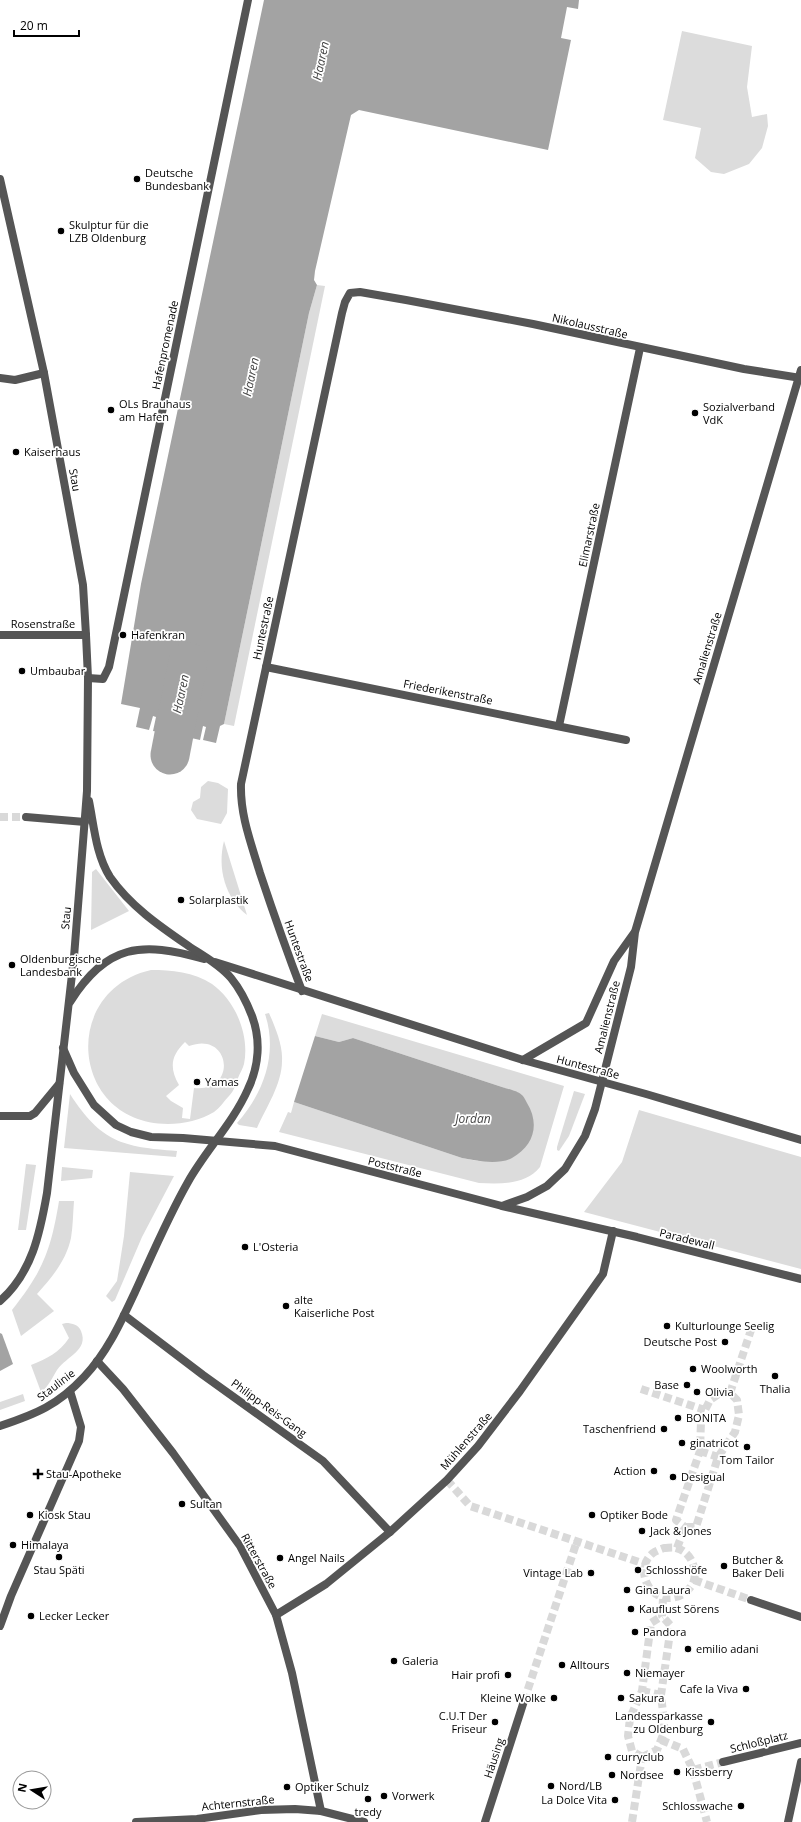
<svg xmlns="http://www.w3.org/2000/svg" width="801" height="1822" font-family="'Open Sans',sans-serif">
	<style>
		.green { fill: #dcdcdc; fill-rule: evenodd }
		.water { fill: #a3a3a3 }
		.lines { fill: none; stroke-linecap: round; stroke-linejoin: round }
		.river { stroke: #a3a3a3; stroke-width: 39 }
		.pedestrian-tunnel { stroke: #d9d9d9; stroke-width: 8; stroke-dasharray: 8 4; stroke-linecap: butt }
		.minor-tunnel { stroke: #d9d9d9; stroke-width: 8; stroke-dasharray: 8 4; stroke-linecap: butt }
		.pedestrian { stroke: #555; stroke-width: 8 }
		.minor { stroke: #555; stroke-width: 8 }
		.tertiary { stroke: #555; stroke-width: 8 }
		.poi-dot { fill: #000; stroke: #fff; stroke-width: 1.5 }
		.labels { text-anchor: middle; stroke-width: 3.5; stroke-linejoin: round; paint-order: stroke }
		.poi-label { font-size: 11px; fill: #000; stroke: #fff; text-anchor: start }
		.street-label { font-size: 11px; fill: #000; stroke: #fff }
		.water-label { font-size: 12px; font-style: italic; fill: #444; stroke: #fff }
	</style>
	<rect width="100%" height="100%" fill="#fff"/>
	<!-- green -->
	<g class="green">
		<polygon points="682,31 752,46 747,87 752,117 767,114 768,126 762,148 749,164 724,174 711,172 695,158 701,128 663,120"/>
		<polygon points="317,285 325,286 234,726 224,724 309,313"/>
		<polygon points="208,781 218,783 228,789 227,813 221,824 197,819 191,810 193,802 200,798 201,787"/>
		<path d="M224,841L247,915C225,898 217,868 224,841Z"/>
		<polygon points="96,869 129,911 91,930 92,875 92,872"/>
		<path d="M151,970C171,970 194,972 212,984C235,1000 250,1035 244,1064C243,1068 240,1073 238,1078C236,1084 234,1091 229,1096C224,1101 220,1108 214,1112C201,1120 184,1124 168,1124C71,1124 59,991 151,970ZM185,1042L189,1046C231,1030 238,1093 194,1088L190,1119L182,1118L183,1108L171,1101L166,1096L179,1085C169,1067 171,1056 185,1042Z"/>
		<path d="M269,1013C275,1027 283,1045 282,1061C282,1084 266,1108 257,1128L239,1125L237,1123C264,1093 278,1053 265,1014Z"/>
		<path d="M322,1014L564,1086L540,1167C526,1185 500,1184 479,1183L279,1132L288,1112L291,1113L294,1102L462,1158L478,1161L522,1095L502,1087L353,1038L339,1042L315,1036Z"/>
		<polygon points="574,1091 585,1094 569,1136 559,1151 557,1150 557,1147"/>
		<path d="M70,1094C101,1142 122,1147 177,1151L176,1157L64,1148Z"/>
		<polygon points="639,1110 801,1157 801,1269 584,1212 622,1162"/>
		<polygon points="26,1164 36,1165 26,1230 18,1230"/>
		<polygon points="62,1167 93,1170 92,1178 61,1181"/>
		<polygon points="130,1172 174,1176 142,1237 115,1300 112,1302 106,1296 117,1281 124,1236"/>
		<path d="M59,1201H74C73,1213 73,1226 71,1238C66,1261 52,1277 37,1294L54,1311L21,1336L12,1310C43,1271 51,1250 59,1201Z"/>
		<path d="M66,1323C72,1323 79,1325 81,1331C89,1350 67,1356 57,1370C52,1378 49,1386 41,1392L31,1365C48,1358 59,1353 69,1338L62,1324Z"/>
		<polygon points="23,1394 25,1401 0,1410 0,1402"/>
	</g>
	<!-- water -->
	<g class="water">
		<polygon points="264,0 579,0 578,9 567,7 561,38 571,40 548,150 359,110 351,115 315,271 314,280 317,285 309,313 224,724 220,726 216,743 203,740 206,727 203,726 200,740 187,737 191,718 169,714 165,733 153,731 156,717 153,716 149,730 136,727 140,708 121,704 141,584"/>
		<path d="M315,1036L339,1042L353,1038L502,1087C508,1089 518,1091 522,1095C524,1097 526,1101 527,1103C540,1124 534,1146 512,1158C498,1165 477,1161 462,1158L294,1102Z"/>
		<polygon points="0,1333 2,1334 13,1364 0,1371"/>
	</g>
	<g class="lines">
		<!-- river -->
		<polyline class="river" points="170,755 188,662"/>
		<!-- pedestrian-tunnel -->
		<g class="pedestrian-tunnel">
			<polyline points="641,1389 705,1410"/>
			<polyline points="730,1393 752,1327"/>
			<polyline points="700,1451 718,1457"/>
			<polyline points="447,1480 470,1506 645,1564"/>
			<path d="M664,1548C668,1548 673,1547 676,1548C690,1551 697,1567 694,1580C693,1585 688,1591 683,1594C653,1611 631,1570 653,1553C656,1551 661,1549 664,1548Z"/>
			<polyline points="677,1548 685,1527 696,1527 718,1457 735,1432 739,1415 737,1400 730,1393 720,1393 710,1400 705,1410 701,1421 700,1451 676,1520 685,1527"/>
			<polyline points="694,1580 751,1600"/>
			<polyline points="642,1691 661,1695"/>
			<polyline points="524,1701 577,1541"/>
			<polyline points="661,1740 683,1749 693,1770 723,1762"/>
			<polyline points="642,1757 657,1750 663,1735 664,1721 661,1695 671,1626 662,1616 663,1599"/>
			<polyline points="642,1757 632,1751 628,1736 630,1718 642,1691 651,1623 662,1616"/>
			<polyline points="693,1770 707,1822"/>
			<polyline points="632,1822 642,1757"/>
		</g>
		<!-- minor-tunnel -->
		<polyline class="minor-tunnel" points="0,817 26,817"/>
		<!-- pedestrian -->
		<g class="pedestrian">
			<polyline points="88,678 103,679 109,667 248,0"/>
			<polyline points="751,1600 801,1617"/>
			<polyline points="276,1615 292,1673 321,1811"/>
			<polyline points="0,1626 11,1596 79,1441 81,1427 70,1391"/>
			<polyline points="723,1762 801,1743"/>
			<polyline points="136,1822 197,1819 261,1810 295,1809 321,1811 364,1822"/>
			<polyline points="485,1822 524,1701"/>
			<polyline points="788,1822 801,1762"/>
		</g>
		<!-- minor -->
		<g class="minor">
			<polyline points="0,378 15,380 44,373"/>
			<polyline points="0,635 86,635"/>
			<polyline points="266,667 626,740"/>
			<polyline points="559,726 640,348"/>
			<polyline points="26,817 85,822"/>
			<path d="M302,991C287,952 273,912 260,873C251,843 240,815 241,784L342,313L345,302L350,293L360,292L406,300L533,324L744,369L801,378"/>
			<polyline points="0,1116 30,1116 35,1113 59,1084"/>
			<polyline points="124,1315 203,1375 323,1461 390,1532"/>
			<polyline points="97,1361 123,1389 173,1453 240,1546 276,1615 326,1584 390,1532 447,1480 478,1446 520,1391 603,1274 613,1231"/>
		</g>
		<!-- tertiary -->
		<g class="tertiary">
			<path d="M0,179L44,373L83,585L86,635L88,678L87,791L74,957L47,1193C40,1233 32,1273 0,1301"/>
			<polyline points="215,962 523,1060 646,1094 801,1140"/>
			<path d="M70,1002C107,944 141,941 204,959"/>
			<polyline points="63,1048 74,1073 94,1105 116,1125 131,1132 151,1137 183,1138 275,1146 502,1206 637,1237 801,1279"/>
			<polyline points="523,1060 586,1023 614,961 634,933"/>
			<polyline points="502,1206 527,1197 547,1186 565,1169 585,1136 595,1109 631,967 635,932 801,370"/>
			<path d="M0,1426C36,1414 58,1405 84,1377C107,1353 121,1322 135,1292C152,1255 168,1217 188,1182C206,1150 233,1123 248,1089C259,1066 261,1040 252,1016C247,1003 240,989 231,978C220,965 204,956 190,947C161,927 131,907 110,877C96,855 94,826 89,801"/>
		</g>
	</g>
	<!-- markers -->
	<g class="poi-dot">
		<circle cx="137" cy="179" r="4"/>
		<circle cx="61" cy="231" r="4"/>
		<circle cx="111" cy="410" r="4"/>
		<circle cx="695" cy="413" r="4"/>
		<circle cx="16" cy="452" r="4"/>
		<circle cx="123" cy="635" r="4"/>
		<circle cx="22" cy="671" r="4"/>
		<circle cx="181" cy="900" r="4"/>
		<circle cx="12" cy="965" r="4"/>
		<circle cx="197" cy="1082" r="4"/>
		<circle cx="245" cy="1247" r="4"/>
		<circle cx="286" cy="1306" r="4"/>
		<circle cx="667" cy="1326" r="4"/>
		<circle cx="725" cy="1342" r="4"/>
		<circle cx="693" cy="1369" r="4"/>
		<circle cx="775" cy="1376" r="4"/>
		<circle cx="687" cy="1385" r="4"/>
		<circle cx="697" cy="1392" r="4"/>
		<circle cx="678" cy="1418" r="4"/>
		<circle cx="664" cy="1429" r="4"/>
		<circle cx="682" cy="1443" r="4"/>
		<circle cx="747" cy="1447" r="4"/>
		<circle cx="654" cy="1471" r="4"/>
		<path d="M36 1468h4v4h4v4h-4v4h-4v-4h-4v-4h4z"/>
		<circle cx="673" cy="1477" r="4"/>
		<circle cx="182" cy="1504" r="4"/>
		<circle cx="30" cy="1515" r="4"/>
		<circle cx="592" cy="1515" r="4"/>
		<circle cx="642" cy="1531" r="4"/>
		<circle cx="13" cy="1545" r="4"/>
		<circle cx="59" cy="1557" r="4"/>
		<circle cx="280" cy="1558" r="4"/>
		<circle cx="724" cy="1566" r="4"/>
		<circle cx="638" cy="1570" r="4"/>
		<circle cx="591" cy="1573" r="4"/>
		<circle cx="627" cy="1590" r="4"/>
		<circle cx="631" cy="1609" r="4"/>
		<circle cx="31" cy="1616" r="4"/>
		<circle cx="635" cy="1632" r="4"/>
		<circle cx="688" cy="1649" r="4"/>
		<circle cx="394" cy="1661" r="4"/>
		<circle cx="562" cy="1665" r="4"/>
		<circle cx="627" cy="1673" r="4"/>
		<circle cx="508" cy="1675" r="4"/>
		<circle cx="746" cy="1689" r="4"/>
		<circle cx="554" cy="1698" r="4"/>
		<circle cx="621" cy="1698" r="4"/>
		<circle cx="495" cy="1722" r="4"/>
		<circle cx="711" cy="1722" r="4"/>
		<circle cx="608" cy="1757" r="4"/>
		<circle cx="677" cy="1772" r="4"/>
		<circle cx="612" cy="1775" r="4"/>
		<circle cx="551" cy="1786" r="4"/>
		<circle cx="287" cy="1787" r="4"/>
		<circle cx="384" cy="1796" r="4"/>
		<circle cx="368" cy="1799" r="4"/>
		<circle cx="615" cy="1800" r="4"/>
		<circle cx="741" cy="1806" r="4"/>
	</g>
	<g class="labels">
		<!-- poi labels -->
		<g class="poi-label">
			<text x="145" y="177">Deutsche<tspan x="145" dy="13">Bundesbank</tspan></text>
			<text x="69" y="229">Skulptur für die<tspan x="69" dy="13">LZB Oldenburg</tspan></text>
			<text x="119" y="408">OLs Brauhaus<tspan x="119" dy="13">am Hafen</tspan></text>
			<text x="703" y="411">Sozialverband<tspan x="703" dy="13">VdK</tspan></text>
			<text x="24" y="456">Kaiserhaus</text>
			<text x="131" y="639">Hafenkran</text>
			<text x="30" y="675">Umbaubar</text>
			<text x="189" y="904">Solarplastik</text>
			<text x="20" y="963">Oldenburgische<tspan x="20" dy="13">Landesbank</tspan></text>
			<text x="205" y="1086">Yamas</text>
			<text x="253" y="1251">L'Osteria</text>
			<text x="294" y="1304">alte<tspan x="294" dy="13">Kaiserliche Post</tspan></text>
			<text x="675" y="1330">Kulturlounge Seelig</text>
			<text x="717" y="1346" text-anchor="end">Deutsche Post</text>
			<text x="701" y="1373">Woolworth</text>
			<text x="679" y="1389" text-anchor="end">Base</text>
			<text x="775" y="1393" text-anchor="middle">Thalia</text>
			<text x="705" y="1396">Olivia</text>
			<text x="686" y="1422">BONITA</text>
			<text x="656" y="1433" text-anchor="end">Taschenfriend</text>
			<text x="690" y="1447">ginatricot</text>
			<text x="747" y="1464" text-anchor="middle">Tom Tailor</text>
			<text x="646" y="1475" text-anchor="end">Action</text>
			<text x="46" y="1478">Stau-Apotheke</text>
			<text x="681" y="1481">Desigual</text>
			<text x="190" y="1508">Sultan</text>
			<text x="38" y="1519">Kiosk Stau</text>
			<text x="600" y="1519">Optiker Bode</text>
			<text x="650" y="1535">Jack &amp; Jones</text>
			<text x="21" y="1549">Himalaya</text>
			<text x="288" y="1562">Angel Nails</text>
			<text x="732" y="1564">Butcher &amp;<tspan x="732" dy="13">Baker Deli</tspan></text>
			<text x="59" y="1574" text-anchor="middle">Stau Späti</text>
			<text x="646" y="1574">Schlosshöfe</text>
			<text x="583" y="1577" text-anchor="end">Vintage Lab</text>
			<text x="635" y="1594">Gina Laura</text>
			<text x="639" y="1613">Kauflust Sörens</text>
			<text x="39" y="1620">Lecker Lecker</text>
			<text x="643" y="1636">Pandora</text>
			<text x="696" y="1653">emilio adani</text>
			<text x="402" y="1665">Galeria</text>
			<text x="570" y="1669">Alltours</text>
			<text x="635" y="1677">Niemayer</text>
			<text x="500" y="1679" text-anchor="end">Hair profi</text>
			<text x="738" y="1693" text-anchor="end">Cafe la Viva</text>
			<text x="546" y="1702" text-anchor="end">Kleine Wolke</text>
			<text x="629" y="1702">Sakura</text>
			<text x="487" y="1720" text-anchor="end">C.U.T Der<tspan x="487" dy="13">Friseur</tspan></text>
			<text x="703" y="1720" text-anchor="end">Landessparkasse<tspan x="703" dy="13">zu Oldenburg</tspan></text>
			<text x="616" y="1761">curryclub</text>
			<text x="685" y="1776">Kissberry</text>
			<text x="620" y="1779">Nordsee</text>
			<text x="559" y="1790">Nord/LB</text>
			<text x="295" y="1791">Optiker Schulz</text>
			<text x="392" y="1800">Vorwerk</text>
			<text x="607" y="1804" text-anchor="end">La Dolce Vita</text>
			<text x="733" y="1810" text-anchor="end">Schlosswache</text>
			<text x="368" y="1816" text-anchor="middle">tredy</text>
		</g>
		<!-- street labels -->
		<g class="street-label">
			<text transform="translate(590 326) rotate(13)" y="4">Nikolausstraße</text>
			<text transform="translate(165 345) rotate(-78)" y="4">Hafenpromenade</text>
			<text transform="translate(75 480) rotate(80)" y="4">Stau</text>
			<text transform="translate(589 535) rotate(-78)" y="4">Elimarstraße</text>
			<text x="43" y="628">Rosenstraße</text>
			<text transform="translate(263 628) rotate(-78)" y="4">Huntestraße</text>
			<text transform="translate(707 648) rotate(-73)" y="4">Amalienstraße</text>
			<text transform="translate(448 692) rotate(11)" y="4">Friederikenstraße</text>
			<text transform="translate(66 918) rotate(-85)" y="4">Stau</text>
			<text transform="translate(299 951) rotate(70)" y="4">Huntestraße</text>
			<text transform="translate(607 1017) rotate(-76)" y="4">Amalienstraße</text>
			<text transform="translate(588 1067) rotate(15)" y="4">Huntestraße</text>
			<text transform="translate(395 1167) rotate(14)" y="4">Poststraße</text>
			<text transform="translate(687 1239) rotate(14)" y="4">Paradewall</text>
			<text transform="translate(56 1385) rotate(-38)" y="4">Staulinie</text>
			<text transform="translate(269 1408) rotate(36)" y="4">Philipp-Reis-Gang</text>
			<text transform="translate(466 1441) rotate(-49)" y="4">Mühlenstraße</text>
			<text transform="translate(259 1561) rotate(61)" y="4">Ritterstraße</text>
			<text transform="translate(759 1742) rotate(-14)" y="4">Schloßplatz</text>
			<text transform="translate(494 1758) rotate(-72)" y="4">Häusing</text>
			<text transform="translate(238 1803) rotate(-6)" y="4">Achternstraße</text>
		</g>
		<!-- water labels -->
		<g class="water-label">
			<text transform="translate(321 61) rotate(-78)" y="4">Haaren</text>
			<text transform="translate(251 377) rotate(-78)" y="4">Haaren</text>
			<text transform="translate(181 694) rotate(-78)" y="4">Haaren</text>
			<text x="473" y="1123">Jordan</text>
		</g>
	</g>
	<!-- north arrow -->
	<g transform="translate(32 1790) rotate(282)"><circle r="19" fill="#ffffff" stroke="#999999"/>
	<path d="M0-3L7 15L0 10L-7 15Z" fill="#000000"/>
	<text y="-6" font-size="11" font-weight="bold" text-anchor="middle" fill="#000000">N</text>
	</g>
	<!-- scale -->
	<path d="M14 30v6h65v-6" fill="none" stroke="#000000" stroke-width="2"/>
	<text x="20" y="30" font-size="12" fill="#000000" stroke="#ffffff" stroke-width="3" paint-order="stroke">20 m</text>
</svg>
